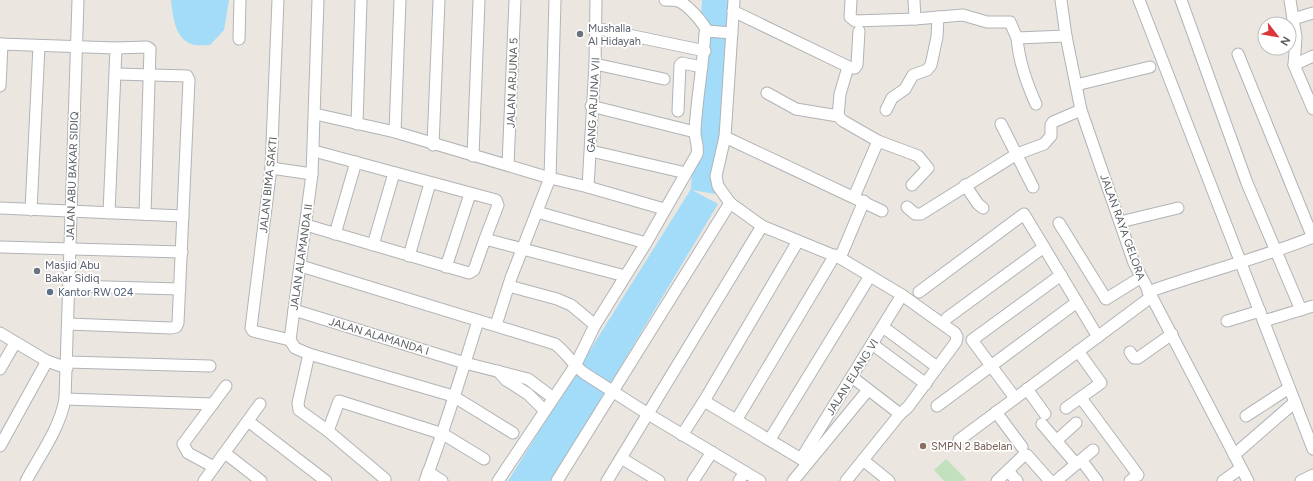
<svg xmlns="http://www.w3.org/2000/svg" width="1313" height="481" font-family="Figtree,sans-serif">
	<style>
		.green { fill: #c1e1bd }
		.water { fill: #a2dcf8 }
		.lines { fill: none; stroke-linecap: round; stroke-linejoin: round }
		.minor-casing { stroke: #b1b3b7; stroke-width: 13 }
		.minor { stroke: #fff; stroke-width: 11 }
		.worship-dot { fill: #6b7280; stroke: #fff; stroke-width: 1.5 }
		.service-dot { fill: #5c6f8a; stroke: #fff; stroke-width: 1.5 }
		.education-dot { fill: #8d6e63; stroke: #fff; stroke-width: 1.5 }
		.labels { text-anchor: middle; stroke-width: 3.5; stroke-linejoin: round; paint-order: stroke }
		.worship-label { font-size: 11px; fill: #5b616d; stroke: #fff; text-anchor: start }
		.street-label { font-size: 11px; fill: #595d60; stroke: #fff }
		.service-label { font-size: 11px; fill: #4e5e75; stroke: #fff; text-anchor: start }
		.education-label { font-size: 11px; fill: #785e54; stroke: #fff; text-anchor: start }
	</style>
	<rect width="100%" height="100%" fill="#ebe7e0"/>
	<!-- green -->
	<polygon class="green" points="946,459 966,479 964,481 944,481 934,470"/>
	<!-- water -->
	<g class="water">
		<path d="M171,0H229L224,30L210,45C205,45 196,46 191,44C174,37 173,15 171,0Z"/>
		<polygon points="702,0 729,0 715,194 692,190 718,204 552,481 508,481 691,189"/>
	</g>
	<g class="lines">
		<defs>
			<g id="minor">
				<polyline points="278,0 271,168 251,328 253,331 290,340"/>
				<polyline points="318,0 312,174 290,340 295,348 309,354 453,396 513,433"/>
				<path d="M665,0C669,0 674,0 678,1C688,5 702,21 707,31"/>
				<polyline points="851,0 850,17 855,21 915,19 963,15 987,22 1010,22 1017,38 1066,36"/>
				<polyline points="914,0 915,19"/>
				<polyline points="1061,0 1066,36 1081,110 1134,263 1248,481"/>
				<polyline points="1139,0 1313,449"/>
				<polyline points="1181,0 1247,183 1301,310"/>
				<polyline points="1290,0 1296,37 1294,65 1313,109"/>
				<polyline points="733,11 851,68 855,68 857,65 859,31"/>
				<polyline points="1293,19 1313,13"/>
				<polyline points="595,28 705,51"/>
				<path d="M1017,38C1019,62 1026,82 1036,104"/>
				<polyline points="239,39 240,0"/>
				<polyline points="0,44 116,48 109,213"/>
				<polyline points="116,48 147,47 150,49 145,214"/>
				<polyline points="1238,54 1313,238"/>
				<polyline points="595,64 664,79"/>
				<polyline points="1294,65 1313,56"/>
				<polyline points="1076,85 1150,67"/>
				<polyline points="0,86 2,44"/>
				<polyline points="767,93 796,109 838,116 843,121 878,141 918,156 928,168 912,185"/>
				<polyline points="591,106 695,132"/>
				<polyline points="886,110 892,98 905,89 913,75 927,70 931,65 937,37 938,17"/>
				<polyline points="678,111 680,65 682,63 702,67"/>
				<polyline points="315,114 395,132 550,178 588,187 664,209"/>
				<polyline points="838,116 840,94 848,67"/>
				<polyline points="357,124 361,0"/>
				<polyline points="1001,124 1033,187"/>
				<polyline points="395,132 400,0"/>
				<polyline points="725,137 882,211"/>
				<polyline points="433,145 439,0"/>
				<polyline points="314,151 496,200 498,205 485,239 625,276"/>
				<polyline points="591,151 686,173"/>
				<polyline points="473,156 479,0"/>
				<polyline points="508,165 515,0"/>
				<polyline points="271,168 312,174"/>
				<polyline points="965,185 978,204 983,208"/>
				<polyline points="588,187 595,64 596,0"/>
				<polyline points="854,197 878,141"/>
				<polyline points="730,203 718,186 716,176 725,137 734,0"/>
				<polyline points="907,207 915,214 921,214 1017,154 1044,144 1051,136 1051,125 1053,122 1081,110"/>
				<polyline points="0,208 183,216"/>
				<polyline points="31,210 39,46"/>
				<polyline points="537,212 646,243"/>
				<polyline points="1120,222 1178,208"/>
				<polyline points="1059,223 1106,299 1140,278"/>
				<polyline points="306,225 469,273 474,270 485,239"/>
				<polyline points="335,234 356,162"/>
				<polyline points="373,245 394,173"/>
				<polyline points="0,247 182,252"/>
				<polyline points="409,256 430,183"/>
				<polyline points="840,258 864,201"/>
				<path d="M301,266L555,344C566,352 573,365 584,373L648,414L760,481"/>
				<polyline points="446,267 470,194"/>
				<polyline points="70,286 180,289"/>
				<polyline points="509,286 557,299 571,305 595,325"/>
				<polyline points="919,292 1024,214 1098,337"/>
				<path d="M1148,292C1203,272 1259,259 1313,237"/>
				<polyline points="294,310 465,363 528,379 552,397"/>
				<polyline points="947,318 1044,247"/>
				<polyline points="1227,321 1260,311"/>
				<polyline points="1264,321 1313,306"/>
				<polyline points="68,324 171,328 176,327 178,323 189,80 187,76 117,74"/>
				<polyline points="496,325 511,278 550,178 555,0"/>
				<polyline points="883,327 937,367"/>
				<polyline points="0,333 47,361 67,368"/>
				<polyline points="872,344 926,384"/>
				<polyline points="1130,352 1134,358 1138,358 1172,334"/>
				<polyline points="309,354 298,403 299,410 328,431 385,479"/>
				<polyline points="67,362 210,366"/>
				<polyline points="0,369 15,343"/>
				<polyline points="498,371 506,380 528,394 544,410"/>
				<polyline points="1027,389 1045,414"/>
				<polyline points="1015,398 972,340 1061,275"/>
				<polyline points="1081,398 1138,475 1130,481"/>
				<polyline points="65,399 213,404"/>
				<polyline points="704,401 808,463"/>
				<polyline points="937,406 1077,302"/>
				<polyline points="1066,408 1101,383 1078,351"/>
				<polyline points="996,412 1022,447"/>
				<polyline points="1246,416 1289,388"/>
				<polyline points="737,419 835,255"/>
				<polyline points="248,421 326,481"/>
				<polyline points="1042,424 1076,464"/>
				<polyline points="328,431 339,401 443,434 484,459"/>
				<polyline points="682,435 704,401 798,241"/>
				<polyline points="770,439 870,276"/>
				<polyline points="959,440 1151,297"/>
				<polyline points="1056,441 1076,423"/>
				<polyline points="0,446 47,361"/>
				<polyline points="225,453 261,481"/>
				<polyline points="1234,455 1295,402"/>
				<polyline points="621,458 659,481"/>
				<polyline points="801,459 902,295"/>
				<polyline points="863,460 889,481"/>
				<polyline points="1085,465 1097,481"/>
				<polyline points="214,467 188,453 183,444 226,386"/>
				<polyline points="1008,471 1017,481"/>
				<polyline points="428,472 442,481"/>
				<path d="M26,481C40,455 60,428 65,399L78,0"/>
				<polyline points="204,481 260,404"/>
				<path d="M425,481C445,429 461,375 478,321"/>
				<path d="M498,481L575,366L595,325L646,243L697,154C699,145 694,138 695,130C697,97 703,65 705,33L707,31L732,33"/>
				<polyline points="557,481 730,203 762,226 840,258 902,295 955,333 957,337 956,342 908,407 900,414"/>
				<polyline points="607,481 762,226"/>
				<polyline points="693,481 712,452"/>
				<polyline points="739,481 745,472"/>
				<polyline points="793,481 868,390"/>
				<polyline points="846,481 900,414 852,377"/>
				<polyline points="997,481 1024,455 1027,455 1050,481"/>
				<polyline points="1056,481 1093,450"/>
				<polyline points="1223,481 1241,468"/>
				<polyline points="1301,481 1313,475"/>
			</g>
		</defs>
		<!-- minor casing -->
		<use href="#minor" class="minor-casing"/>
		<!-- minor -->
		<use href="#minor" class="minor"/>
	</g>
	<!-- markers -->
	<g class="worship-dot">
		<circle cx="580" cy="34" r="4"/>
		<circle cx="37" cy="271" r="4"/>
	</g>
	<circle class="service-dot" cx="50" cy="292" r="4"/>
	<circle class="education-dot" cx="923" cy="446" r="4"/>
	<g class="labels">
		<!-- worship labels -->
		<g class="worship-label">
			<text x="588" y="32">Mushalla<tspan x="588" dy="13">Al Hidayah</tspan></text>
			<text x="45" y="269">Masjid Abu<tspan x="45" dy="13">Bakar Sidiq</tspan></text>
		</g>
		<!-- street labels -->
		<g class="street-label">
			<text transform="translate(512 83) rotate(-88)" y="4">JALAN ARJUNA 5</text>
			<text transform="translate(593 105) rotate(-87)" y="4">GANG ARJUNA VII</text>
			<text transform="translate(72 176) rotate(-88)" y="4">JALAN ABU BAKAR SIDIQ</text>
			<text transform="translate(268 185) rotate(-84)" y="4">JALAN BIMA SAKTI</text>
			<text transform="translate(1123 227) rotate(70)" y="4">JALAN RAYA GELORA</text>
			<text transform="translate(301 257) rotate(-82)" y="4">JALAN ALAMANDA II</text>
			<text transform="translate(379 336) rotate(17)" y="4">JALAN ALAMANDA I</text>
			<text transform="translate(852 377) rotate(-58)" y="4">JALAN ELANG VI</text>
		</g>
		<!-- service labels -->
		<g class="service-label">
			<text x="58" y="296">Kantor RW 024</text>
		</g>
		<!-- education labels -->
		<g class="education-label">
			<text x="931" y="450">SMPN 2 Babelan</text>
		</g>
	</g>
	<!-- north arrow -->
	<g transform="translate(1277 36) rotate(121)"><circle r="19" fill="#ffffff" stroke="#bdbebf"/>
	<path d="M0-3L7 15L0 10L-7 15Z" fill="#dc353a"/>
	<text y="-6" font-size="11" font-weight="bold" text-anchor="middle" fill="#595d60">N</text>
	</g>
</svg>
